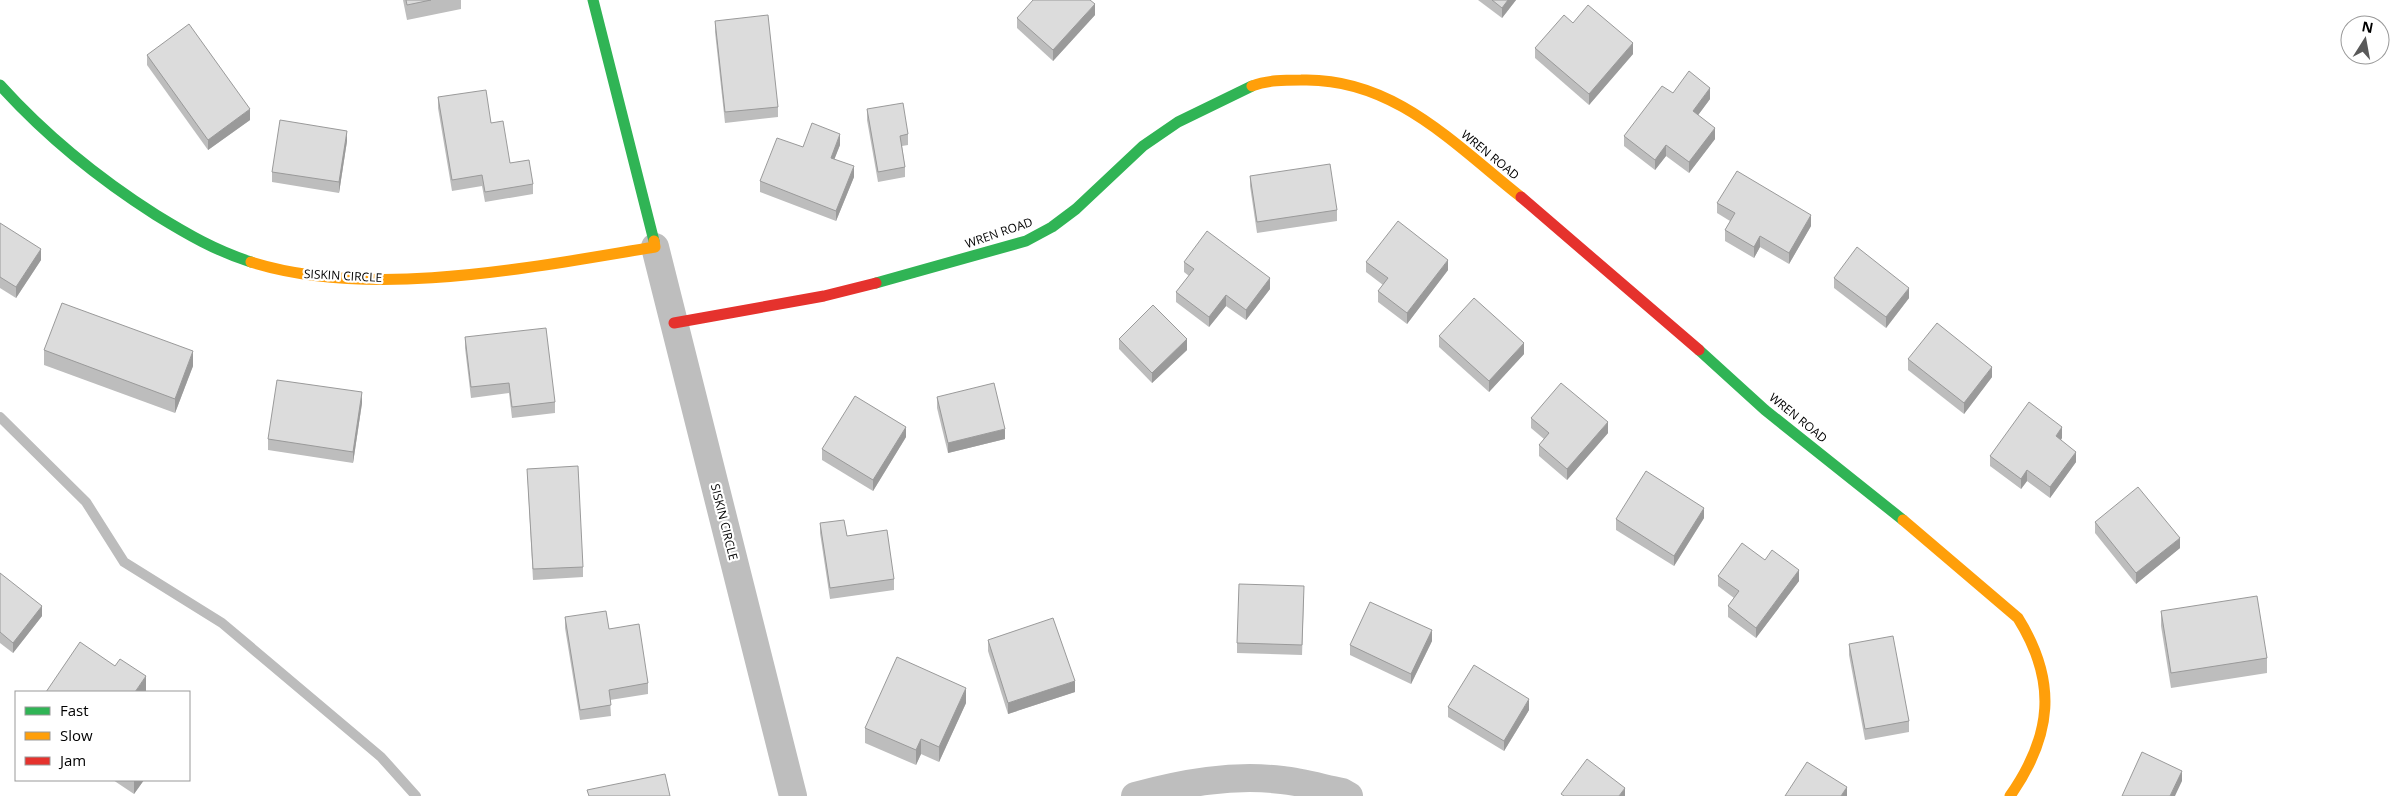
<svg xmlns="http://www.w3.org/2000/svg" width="2405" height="796" font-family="'Open Sans',sans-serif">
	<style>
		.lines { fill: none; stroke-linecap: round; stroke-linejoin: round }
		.stream { stroke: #bcbcbc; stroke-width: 10 }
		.street { stroke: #bebebe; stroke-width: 28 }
		.fast { stroke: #30b455; stroke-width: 11 }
		.slow { stroke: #ff9f0a; stroke-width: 11 }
		.jam { stroke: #e5322d; stroke-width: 11 }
		.wall { fill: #bdbdbd }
		.shaded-wall { fill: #9a9a9a }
		.building { fill: #dcdcdc; stroke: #9a9a9a }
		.labels { text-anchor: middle; stroke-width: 4.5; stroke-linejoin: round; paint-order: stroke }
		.street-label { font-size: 12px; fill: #000; stroke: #fff }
	</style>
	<rect width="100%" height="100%" fill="#fff"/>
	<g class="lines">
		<!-- stream -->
		<polyline class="stream" points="0,417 86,502 124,562 222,623 381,757 416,796"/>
		<!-- street -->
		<g class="street">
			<polyline points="655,247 793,796"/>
			<path d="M1135,796C1183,783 1232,774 1282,780C1302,782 1322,788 1342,792L1349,796"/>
		</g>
		<!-- fast -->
		<g class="fast">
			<polyline points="593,0 654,241"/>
			<path d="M0,85C46,136 98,178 156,215C187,234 216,251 251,262"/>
			<polyline points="876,283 1026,241 1052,227 1076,209 1143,146 1178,122 1252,86"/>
			<polyline points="1699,350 1765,410 1903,520"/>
		</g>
		<!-- slow -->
		<g class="slow">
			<path d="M1252,86C1267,80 1285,80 1301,80C1393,77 1454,144 1521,197"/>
			<path d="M251,262C372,300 532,267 655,247L654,241"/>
			<path d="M1903,520L2018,618C2058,682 2052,736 2010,796"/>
		</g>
		<!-- jam -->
		<g class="jam">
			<polyline points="1521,197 1699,350"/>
			<polyline points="674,323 824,296 876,283"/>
		</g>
	</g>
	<!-- wall -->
	<g class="wall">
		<polygon points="403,0 461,0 461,9 407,20"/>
		<polygon points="1478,0 1516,0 1502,18"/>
		<polygon points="1095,15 1053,61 1017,28 1017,18"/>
		<polygon points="715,21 778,107 778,117 725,123 715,32"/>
		<polygon points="1535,48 1633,54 1589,105 1535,58"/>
		<polygon points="147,55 250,120 208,150 147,65"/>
		<polygon points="1673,93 1710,99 1698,115 1715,139 1689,173 1666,156 1655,170 1624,146 1624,136"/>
		<polygon points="438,97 491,123 510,163 533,184 533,194 485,202 482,186 452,191 438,108"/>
		<polygon points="867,109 908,134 908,145 902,146 905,167 905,177 878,182 867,120"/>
		<polygon points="347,141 339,193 272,182 272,172"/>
		<polygon points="840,145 834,159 854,177 836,221 760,192 760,181 803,147"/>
		<polygon points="1250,176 1337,210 1337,221 1257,233 1250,186"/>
		<polygon points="1717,203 1811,226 1789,264 1760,247 1754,258 1725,241 1725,230 1730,221 1717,213"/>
		<polygon points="0,223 41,260 16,298 0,288"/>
		<polygon points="1184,262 1270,289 1246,320 1226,306 1209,327 1176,302 1176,292 1189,276 1184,272"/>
		<polygon points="1366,262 1448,270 1407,324 1378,302 1378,291 1383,285 1366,272"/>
		<polygon points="1834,278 1909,298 1886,328 1834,288"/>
		<polygon points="1439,336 1524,354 1489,392 1439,347"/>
		<polygon points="465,337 555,402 555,413 512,418 509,393 471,398 465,348"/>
		<polygon points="1119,339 1187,350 1152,383 1119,349"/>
		<polygon points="44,350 193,366 175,413 44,365"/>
		<polygon points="1908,359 1992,377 1964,414 1908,370"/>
		<polygon points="937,397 1005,439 948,453 937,408"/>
		<polygon points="362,403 353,463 268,450 268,439"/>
		<polygon points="1531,418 1608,433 1567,480 1539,456 1539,445 1544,439 1531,428"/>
		<polygon points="906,437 873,491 822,460 822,449"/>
		<polygon points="2062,438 2061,440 2076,462 2050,498 2027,481 2021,489 1990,466 1990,456"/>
		<polygon points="527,469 583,567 583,577 533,580"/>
		<polygon points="1704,518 1674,566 1616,530 1616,519"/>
		<polygon points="2095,522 2180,548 2136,584 2095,533"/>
		<polygon points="820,523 847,536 894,579 894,590 830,599 820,533"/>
		<polygon points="1765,560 1799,581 1756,638 1728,617 1728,606 1734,598 1718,586 1718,576"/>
		<polygon points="0,573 42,616 13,653 0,643"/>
		<polygon points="1304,596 1302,655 1237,653 1237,643"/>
		<polygon points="2161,611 2267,658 2267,673 2171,688 2161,626"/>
		<polygon points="565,617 609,629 648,683 648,694 610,700 611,716 580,720 565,628"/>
		<polygon points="988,640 1075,692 1008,714 988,651"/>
		<polygon points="1432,641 1411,684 1350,655 1350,645"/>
		<polygon points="1849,644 1909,721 1909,732 1865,740 1849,655"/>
		<polygon points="966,703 939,762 921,754 916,765 865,743 865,728"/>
		<polygon points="1448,707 1529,710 1504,751 1448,717"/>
		<polygon points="113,780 144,780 134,794"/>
	</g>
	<!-- shaded-wall -->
	<g class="shaded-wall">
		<polygon points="1508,0 1516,0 1502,18 1502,8"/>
		<polygon points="1095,4 1095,15 1053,61 1053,50"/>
		<polygon points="1633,43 1633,54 1589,105 1589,94"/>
		<polygon points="1710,88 1710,99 1693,122 1693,111"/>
		<polygon points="250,109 250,120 208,150 208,140"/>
		<polygon points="1715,128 1715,139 1689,173 1689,162"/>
		<polygon points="347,131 347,141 339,193 339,182"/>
		<polygon points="840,134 840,145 831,168 831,158"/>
		<polygon points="1666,145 1666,156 1655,170 1655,160"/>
		<polygon points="854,166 854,177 836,221 836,211"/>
		<polygon points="1811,215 1811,226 1789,264 1789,253"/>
		<polygon points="1760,236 1760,247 1754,258 1754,247"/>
		<polygon points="41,249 41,260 16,298 16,287"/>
		<polygon points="1448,260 1448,270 1407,324 1407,313"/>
		<polygon points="1270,278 1270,289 1246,320 1246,310"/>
		<polygon points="1909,288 1909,298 1886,328 1886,317"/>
		<polygon points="1226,295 1226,306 1209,327 1209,317"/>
		<polygon points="1187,339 1187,350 1152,383 1152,373"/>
		<polygon points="1524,343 1524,354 1489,392 1489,381"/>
		<polygon points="193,351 193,366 175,413 175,399"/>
		<polygon points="1992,367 1992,377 1964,414 1964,403"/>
		<polygon points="362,392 362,403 353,463 353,452"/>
		<polygon points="1608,422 1608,433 1567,480 1567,469"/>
		<polygon points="906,427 906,437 873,491 873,480"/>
		<polygon points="2062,427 2062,438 2056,447 2056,436"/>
		<polygon points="1005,429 1005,439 948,453 948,443"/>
		<polygon points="2076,452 2076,462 2050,498 2050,487"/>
		<polygon points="2027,470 2027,481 2021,489 2021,479"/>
		<polygon points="1704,508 1704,518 1674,566 1674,556"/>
		<polygon points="2180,538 2180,548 2136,584 2136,573"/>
		<polygon points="1799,570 1799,581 1756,638 1756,628"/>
		<polygon points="42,606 42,616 13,653 13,643"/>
		<polygon points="1432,630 1432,641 1411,684 1411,674"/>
		<polygon points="146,676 146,691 145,692 135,692"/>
		<polygon points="1075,681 1075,692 1008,714 1008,703"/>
		<polygon points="966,688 966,703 939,762 939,747"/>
		<polygon points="1529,699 1529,710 1504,751 1504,741"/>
		<polygon points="921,739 921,754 916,765 916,750"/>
		<polygon points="2182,771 2182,781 2175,796 2170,796"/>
		<polygon points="134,780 144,780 134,794"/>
		<polygon points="1847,787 1847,796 1841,796"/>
		<polygon points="1625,788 1625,796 1619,796"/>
	</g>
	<!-- building -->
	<g class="building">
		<polygon points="406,0 431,0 407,5"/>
		<polygon points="1033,0 1090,0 1095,4 1053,50 1017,18"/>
		<polygon points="1492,0 1508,0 1502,8"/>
		<polygon points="1588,5 1633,43 1589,94 1535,48 1564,15 1573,23"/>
		<polygon points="768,15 778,107 725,112 715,21"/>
		<polygon points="189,24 250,109 208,140 147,55"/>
		<polygon points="1689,71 1710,88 1693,111 1715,128 1689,162 1666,145 1655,160 1624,136 1662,86 1673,93"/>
		<polygon points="486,90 491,123 503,121 510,163 529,160 533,184 485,192 482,175 452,180 438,97"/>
		<polygon points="903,103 908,134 900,136 905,167 878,172 867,109"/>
		<polygon points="280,120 347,131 339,182 272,172"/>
		<polygon points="812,123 840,134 831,158 854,166 836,211 760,181 777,138 803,147"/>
		<polygon points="1330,164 1337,210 1257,222 1250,176"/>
		<polygon points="1737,171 1811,215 1789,253 1760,236 1754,247 1725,230 1735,213 1717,203"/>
		<polygon points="1398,221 1448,260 1407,313 1378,291 1388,278 1366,262"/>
		<polygon points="0,223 41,249 16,287 0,277"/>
		<polygon points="1207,231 1270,278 1246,310 1226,295 1209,317 1176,292 1194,269 1184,262"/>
		<polygon points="1857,247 1909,288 1886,317 1834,278"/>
		<polygon points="1474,298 1524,343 1489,381 1439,336"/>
		<polygon points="62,303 193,351 175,399 44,350"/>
		<polygon points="1153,305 1187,339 1152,373 1119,339"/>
		<polygon points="1937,323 1992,367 1964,403 1908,359"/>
		<polygon points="546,328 555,402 512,407 509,383 471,387 465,337"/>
		<polygon points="277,380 362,392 353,452 268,439"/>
		<polygon points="994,383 1005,429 948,443 937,397"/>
		<polygon points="1561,383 1608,422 1567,469 1539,445 1549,433 1531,418"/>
		<polygon points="855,396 906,427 873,480 822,449"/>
		<polygon points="2029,402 2062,427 2056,436 2076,452 2050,487 2027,470 2021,479 1990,456"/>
		<polygon points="578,466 583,567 533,569 527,469"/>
		<polygon points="1646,471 1704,508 1674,556 1616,519"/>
		<polygon points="2138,487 2180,538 2136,573 2095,522"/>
		<polygon points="844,520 847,536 887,530 894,579 830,588 820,523"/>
		<polygon points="1742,543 1765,560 1772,550 1799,570 1756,628 1728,606 1739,591 1718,576"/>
		<polygon points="0,573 42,606 13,643 0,632"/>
		<polygon points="1239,584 1304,586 1302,645 1237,643"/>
		<polygon points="2257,596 2267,658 2171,673 2161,611"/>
		<polygon points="1370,602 1432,630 1411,674 1350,645"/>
		<polygon points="606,611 609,629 639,624 648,683 609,690 611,705 580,710 565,617"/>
		<polygon points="1053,618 1075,681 1008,703 988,640"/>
		<polygon points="1893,636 1909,721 1865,729 1849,644"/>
		<polygon points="80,642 115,666 120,659 146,676 135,692 46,692"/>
		<polygon points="897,657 966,688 939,747 921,739 916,750 865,728"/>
		<polygon points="1474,665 1529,699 1504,741 1448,707"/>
		<polygon points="2142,752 2182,771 2170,796 2122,796"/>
		<polygon points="1587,759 1625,788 1619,796 1564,796 1561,794"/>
		<polygon points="1807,762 1847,787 1841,796 1785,796"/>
		<polygon points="665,774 670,796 589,796 587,790"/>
	</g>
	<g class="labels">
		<!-- street labels -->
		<g class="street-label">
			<text transform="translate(1490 155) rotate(39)" y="4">WREN ROAD</text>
			<text transform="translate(999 233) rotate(-19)" y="4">WREN ROAD</text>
			<text transform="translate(343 276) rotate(3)" y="4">SISKIN CIRCLE</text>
			<text transform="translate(1798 418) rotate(39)" y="4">WREN ROAD</text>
			<text transform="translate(724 522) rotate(76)" y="4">SISKIN CIRCLE</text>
		</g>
	</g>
	<!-- legend -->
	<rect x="15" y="691" width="175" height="90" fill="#ffffff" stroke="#999999"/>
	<rect x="25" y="707" width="25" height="8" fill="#30b455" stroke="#999999"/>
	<text x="60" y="716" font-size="15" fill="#000000">Fast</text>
	<rect x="25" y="732" width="25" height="8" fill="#ff9f0a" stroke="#999999"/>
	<text x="60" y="741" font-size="15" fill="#000000">Slow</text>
	<rect x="25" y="757" width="25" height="8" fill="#e5322d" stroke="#999999"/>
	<text x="60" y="766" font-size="15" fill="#000000">Jam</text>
	<!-- north arrow -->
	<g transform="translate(2365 40) rotate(11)"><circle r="24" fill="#ffffff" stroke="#999999"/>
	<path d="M0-4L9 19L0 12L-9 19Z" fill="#595959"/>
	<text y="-8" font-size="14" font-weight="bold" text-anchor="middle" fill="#000000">N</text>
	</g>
</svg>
